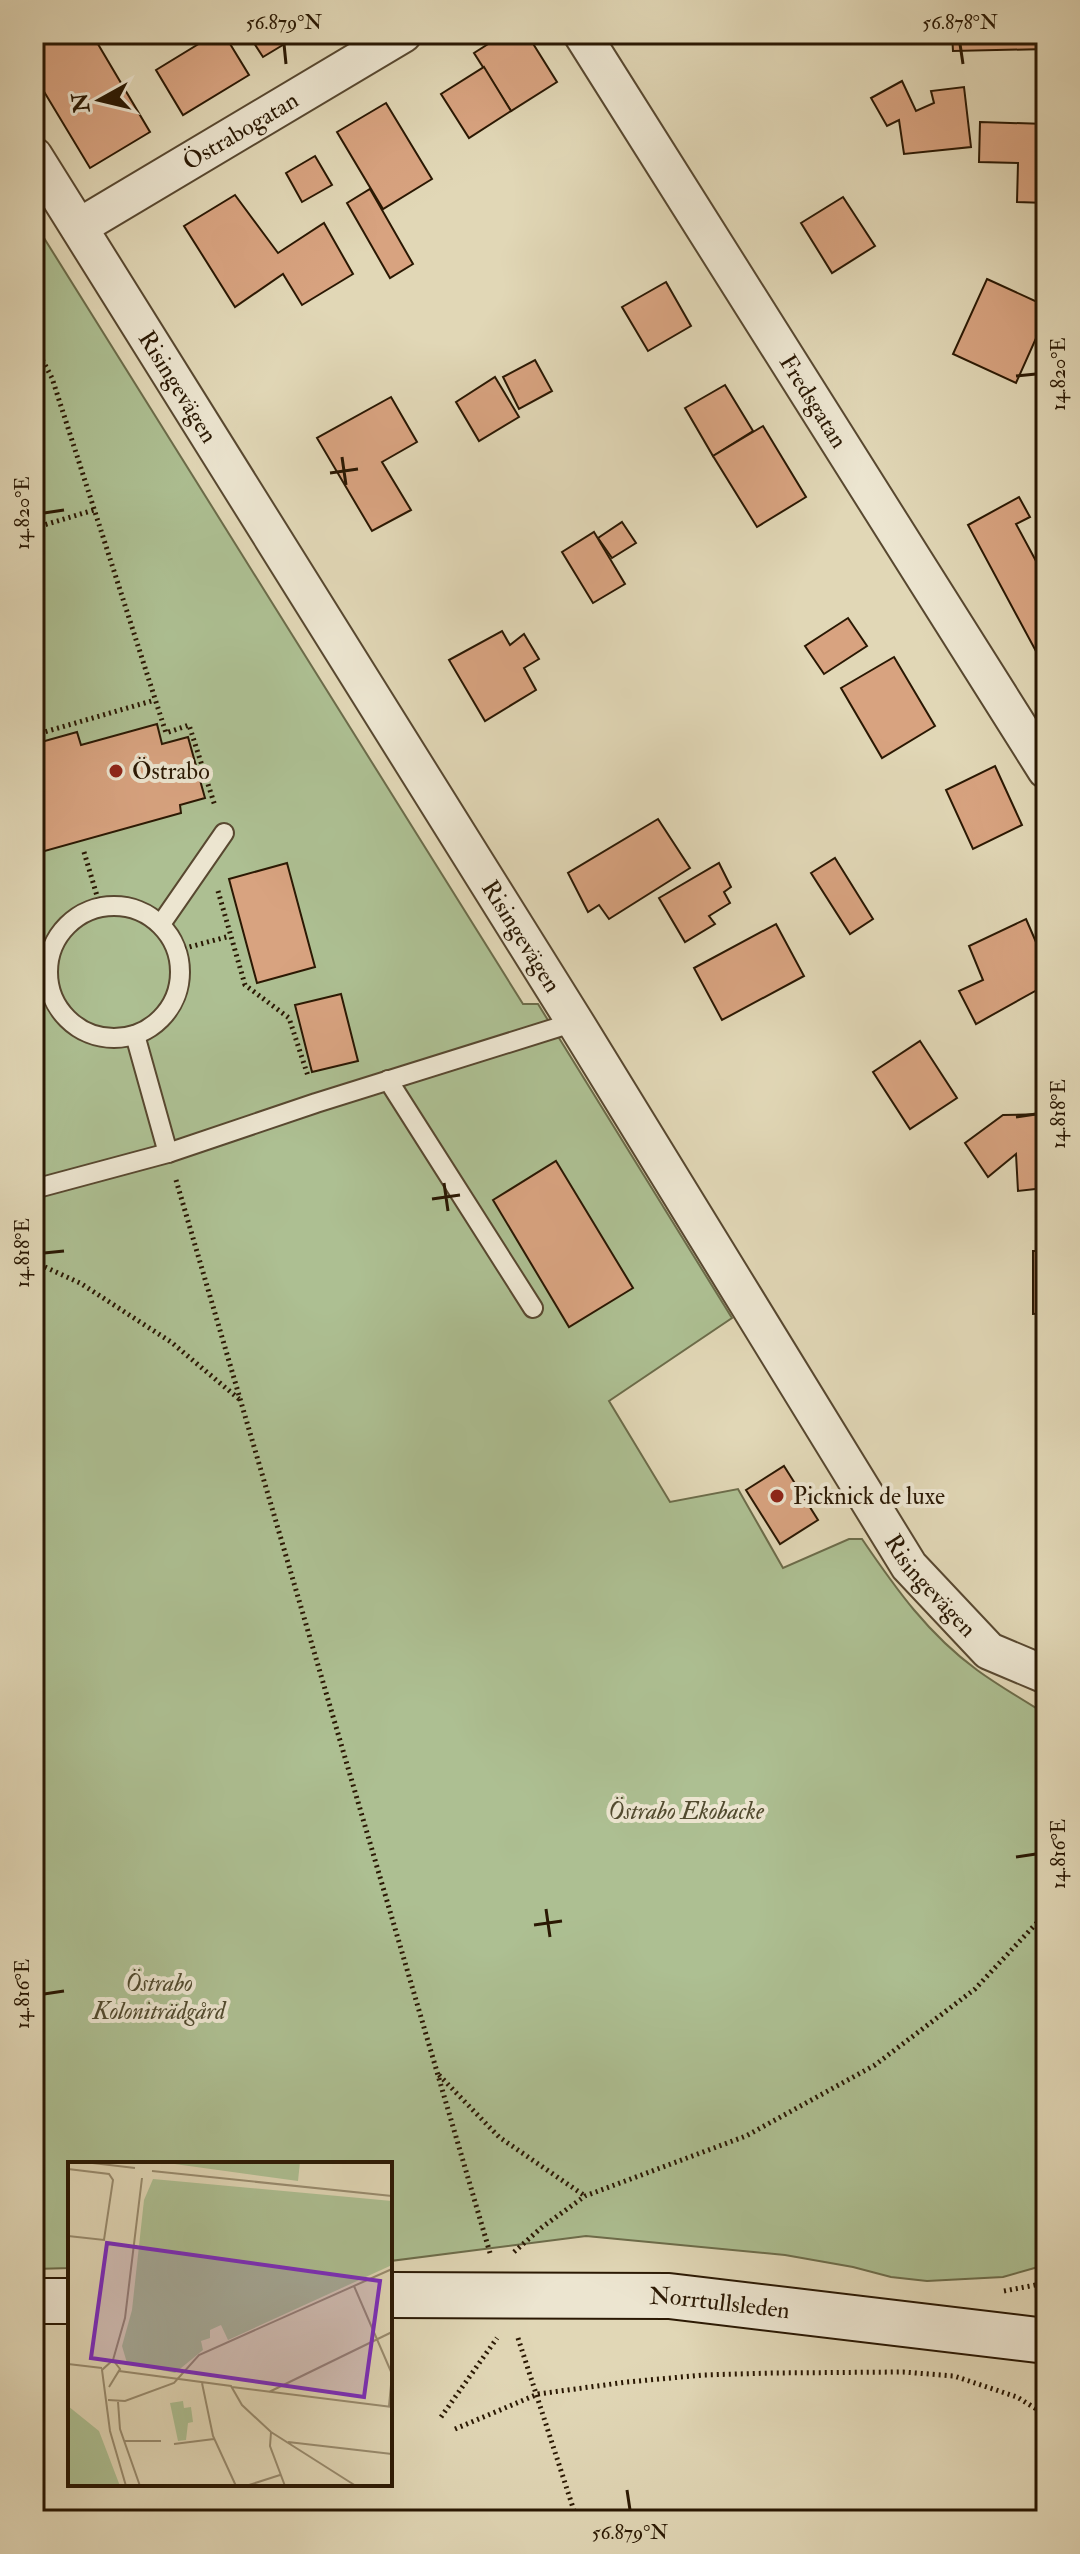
<svg xmlns="http://www.w3.org/2000/svg" width="1080" height="2554" font-family="'IM FELL Double Pica',serif">
	<style>
		.green { fill: #adbf92; stroke: #6c6c4a; stroke-width: 2 }
		.building { fill: #d8a380; stroke: #2a1803; stroke-width: 2 }
		.lines { fill: none; stroke-linecap: round; stroke-linejoin: round }
		.lane-casing { stroke: #584830; stroke-width: 22 }
		.street-casing { stroke: #584830; stroke-width: 40 }
		.secondary-casing { stroke: #2a1803; stroke-width: 48 }
		.path { stroke: #2a1803; stroke-width: 5; stroke-dasharray: 2 4; stroke-linecap: butt }
		.lane { stroke: #ece5d0; stroke-width: 18 }
		.street { stroke: #ece5d0; stroke-width: 36 }
		.secondary { stroke: #ece5d0; stroke-width: 44 }
		.ticks { fill: none; stroke: #2a1803; stroke-width: 3 }
		.poi-dot { fill: #8f2418; stroke: #ece5d0; stroke-width: 3 }
		.labels { text-anchor: middle; stroke-width: 8; stroke-linejoin: round; paint-order: stroke }
		.street-label { font-size: 24px; fill: #2a1803; stroke: #ece5d0 }
		.poi-label { font-size: 24px; fill: #2a1803; stroke: #ece5d0; text-anchor: start }
		.park-label { font-size: 24px; font-style: italic; fill: #514a2e; stroke: #ece5d0 }
		.inset-road { fill: none; stroke: #988b6e; stroke-width: 2 }
		.view { fill: #7b2cbf; fill-opacity: 0.15; stroke: #7b2cbf; stroke-width: 4 }
		.inset-edge { fill: none; stroke: #2a1803; stroke-width: 4 }
		.neatline { fill: none; stroke: #2a1803; stroke-width: 3 }
		.ticks-label { font-size: 20px; text-anchor: middle; fill: #2a1803 }
	</style>
	<rect width="100%" height="100%" fill="#e1d7b6"/>
	<filter id="stains"><feTurbulence type="fractalNoise" baseFrequency=".0025" numOctaves="4"/><feColorMatrix values="0 0 0 0 .2 0 0 0 0 .09 0 0 0 0 .02 0 0 0 .5 -.17"/></filter>
	<radialGradient id="worn" r=".72"><stop offset=".6" stop-color="#630" stop-opacity="0"/><stop offset="1" stop-color="#630" stop-opacity=".3"/></radialGradient>
	<!-- green -->
	<path class="green" d="M34,222L523,1004H538L732,1318L609,1401L670,1502L738,1489L783,1568L849,1539H862C896,1589 928,1634 977,1670C999,1686 1023,1700 1046,1714V2262L1038,2267L1003,2277L927,2281L891,2277L853,2267L785,2255L586,2236L390,2261V2164H70V2268L34,2269Z"/>
	<!-- building -->
	<g class="building">
		<polygon points="34,34 92,34 150,132 90,168 34,75"/>
		<polygon points="215,34 224,34 249,75 183,115 156,70"/>
		<polygon points="248,34 301,34 263,57"/>
		<polygon points="504,34 527,34 557,82 511,111 474,53"/>
		<polygon points="952,34 1046,34 1046,49 953,51"/>
		<polygon points="484,67 511,111 469,138 441,94"/>
		<polygon points="902,81 916,111 934,103 931,91 964,87 971,147 904,154 899,120 887,126 871,98"/>
		<polygon points="386,103 432,179 383,209 337,132"/>
		<polygon points="980,122 1046,124 1046,203 1017,202 1018,163 979,162"/>
		<polygon points="315,156 332,185 302,202 286,173"/>
		<polygon points="370,189 413,264 390,278 347,203"/>
		<polygon points="235,195 278,253 324,223 353,274 302,305 283,274 235,307 184,226"/>
		<polygon points="843,197 875,246 832,273 801,223"/>
		<polygon points="987,279 1046,306 1046,316 1016,383 953,354"/>
		<polygon points="666,282 691,326 648,351 622,307"/>
		<polygon points="535,360 552,391 519,409 503,377"/>
		<polygon points="495,377 519,417 479,441 456,402"/>
		<polygon points="725,385 753,431 713,456 685,408"/>
		<polygon points="391,397 417,442 382,462 411,510 372,531 317,438"/>
		<polygon points="763,426 806,497 757,527 713,456"/>
		<polygon points="1019,497 1030,517 1016,524 1043,574 1046,573 1046,651 1038,655 968,525"/>
		<polygon points="622,522 636,543 612,558 598,538"/>
		<polygon points="594,532 625,584 593,603 562,552"/>
		<polygon points="848,618 867,646 824,674 805,646"/>
		<polygon points="502,631 510,645 524,634 539,659 524,668 536,690 485,721 449,660"/>
		<polygon points="894,657 935,726 882,758 841,688"/>
		<polygon points="157,724 162,744 188,737 205,798 180,805 181,813 34,854 34,744 77,732 81,745"/>
		<polygon points="995,766 1022,825 973,849 946,790"/>
		<polygon points="658,819 690,868 609,919 599,905 588,912 568,873"/>
		<polygon points="835,858 873,919 850,934 811,873"/>
		<polygon points="287,863 315,967 257,983 229,879"/>
		<polygon points="719,863 731,887 724,892 730,903 709,916 715,924 685,942 659,898"/>
		<polygon points="1026,919 1046,965 1046,985 976,1024 959,991 983,980 969,946"/>
		<polygon points="776,924 804,976 722,1020 694,968"/>
		<polygon points="341,994 358,1061 312,1072 295,1005"/>
		<polygon points="920,1041 957,1098 910,1129 873,1072"/>
		<polygon points="1046,1114 1044,1188 1018,1191 1016,1154 988,1177 965,1143 1003,1115"/>
		<polygon points="556,1161 633,1288 569,1327 493,1200"/>
		<polygon points="1033,1251 1046,1251 1046,1313 1033,1314"/>
		<polygon points="784,1466 818,1520 780,1544 746,1490"/>
	</g>
	<g class="lines">
		<defs>
			<g id="lane">
				<circle cx="114" cy="972" r="66"/>
				<polyline points="161,924 224,833"/>
				<polyline points="135,1035 168,1153"/>
				<polyline points="388,1080 533,1308"/>
				<polyline points="34,1189 168,1153 316,1103 575,1022"/>
			</g>
			<g id="street">
				<path id="s1" d="M582,34L1046,770"/>
				<path id="s2" d="M34,156L575,1022L909,1566L989,1651L1046,1675"/>
				<path id="s3" d="M79,227L403,34"/>
			</g>
			<g id="secondary">
				<path id="s4" d="M390,2295L669,2296L1046,2341"/>
				<polyline points="34,2301 70,2301"/>
			</g>
		</defs>
		<!-- lane casing -->
		<use href="#lane" class="lane-casing"/>
		<!-- street casing -->
		<use href="#street" class="street-casing"/>
		<!-- secondary casing -->
		<use href="#secondary" class="secondary-casing"/>
		<!-- path -->
		<g class="path">
			<polyline points="34,344 52,378 166,733 189,725 215,806"/>
			<polyline points="34,528 94,510"/>
			<polyline points="34,626 37,630 34,648"/>
			<polyline points="34,701 42,733"/>
			<polyline points="34,735 155,700"/>
			<polyline points="84,852 100,906"/>
			<polyline points="218,891 245,985 289,1018 308,1076"/>
			<polyline points="178,950 230,936"/>
			<polyline points="34,995 50,990"/>
			<polyline points="176,1180 490,2253"/>
			<polyline points="34,1262 80,1283 171,1342 239,1399"/>
			<polyline points="439,2075 499,2137 585,2196"/>
			<polyline points="514,2252 541,2228 585,2196 746,2136 875,2065 975,1989 1046,1913"/>
			<polyline points="1004,2291 1046,2283"/>
			<polyline points="518,2338 577,2520"/>
			<polyline points="441,2417 497,2338"/>
			<polyline points="455,2429 538,2394 627,2382 703,2375 772,2373 903,2372 954,2376 1017,2397 1046,2415"/>
		</g>
		<!-- lane -->
		<use href="#lane" class="lane"/>
		<!-- street -->
		<use href="#street" class="street"/>
		<!-- secondary -->
		<use href="#secondary" class="secondary"/>
	</g>
	<!-- ticks -->
	<path class="ticks" d="M284,44L286,64M960,44L963,64M1016,376L1036,374M342,457L346,485M330,473L358,469M44,513L64,510M1016,1117L1036,1114M444,1183L448,1211M432,1199L460,1195M44,1253L64,1251M1016,1857L1036,1854M546,1909L550,1937M534,1925L562,1921M44,1994L64,1991M627,2490L630,2510"/>
	<!-- markers -->
	<g class="poi-dot">
		<circle cx="116" cy="771" r="8"/>
		<circle cx="777" cy="1496" r="8"/>
	</g>
	<g class="labels">
		<!-- street labels -->
		<g class="street-label">
			<text dy="8" stroke="none"><textPath href="#s3" startOffset="188">Östrabogatan</textPath></text>
			<text dy="8" stroke="none"><textPath href="#s2" startOffset="272">Risingevägen</textPath></text>
			<text dy="8" stroke="none"><textPath href="#s1" startOffset="434">Fredsgatan</textPath></text>
			<text dy="8" stroke="none"><textPath href="#s2" startOffset="920">Risingevägen</textPath></text>
			<text dy="8" stroke="none"><textPath href="#s2" startOffset="1688">Risingevägen</textPath></text>
			<text dy="8" stroke="none"><textPath href="#s4" startOffset="330">Norrtullsleden</textPath></text>
		</g>
		<!-- poi labels -->
		<g class="poi-label">
			<text x="132" y="779">Östrabo</text>
			<text x="793" y="1504">Picknick de luxe</text>
		</g>
		<!-- park labels -->
		<g class="park-label">
			<text x="686" y="1819">Östrabo Ekobacke</text>
			<text x="159" y="1991">Östrabo<tspan x="159" dy="28">Koloniträdgård</tspan></text>
		</g>
	</g>
	<!-- overview -->
	<g transform="translate(68 2162)">
		<rect width="324" height="324" fill="#e1d7b6"/>
		<path d="M92,0H232L230,19ZM85,17L324,39V103L160,178L153,163L142,168V176L133,179L135,188L107,211L59,201L54,184L64,148L76,38ZM115,239L116,246L123,245L125,260L120,261L118,278L110,279L102,241ZM0,244L31,269L52,324H0Z" fill="#adbf92"/>
		<path class="inset-road" d="M16,0L67,6M0,7L41,12L45,18L36,78L0,74M84,9L324,34M286,124L324,212M45,198L57,156L74,16M45,198L34,208L42,269L58,324M0,202L34,206M51,209L163,224L174,243L203,270L288,324M134,221L145,274L168,324M41,225L52,207L45,198M164,225L324,245M201,230L324,170M40,238L57,239L106,221L131,193L324,107M50,240L52,267L72,324M321,244L324,212M203,270L202,284L217,324M56,279H93M220,280L324,292M106,282L146,277M178,324L212,313"/>
		<path class="view" d="M39,81L312,119L296,235L23,196Z"/>
		<rect width="324" height="324" class="inset-edge"/>
	</g>
	<!-- margin -->
	<rect width="1080" height="2554" fill="none" stroke="#e1d7b6" stroke-width="88"/>
	<!-- north arrow -->
	<g transform="translate(100 100) rotate(262)" stroke="#ece5d0" stroke-width="6" paint-order="stroke">
	<path d="M0-6L14 30L0 20L-14 30Z" fill="#2a1803"/>
	<text y="-12" font-size="22" font-weight="bold" text-anchor="middle" fill="#2a1803">N</text>
	</g>
	<rect x="44" y="44" width="992" height="2466" class="neatline"/>
	<g class="ticks-label">
		<text x="284" y="29">56.879°N</text>
		<text x="960" y="29">56.878°N</text>
		<text transform="translate(1058 374) rotate(-90)" y="7">14.820°E</text>
		<text transform="translate(22 513) rotate(-90)" y="7">14.820°E</text>
		<text transform="translate(1058 1114) rotate(-90)" y="7">14.818°E</text>
		<text transform="translate(22 1253) rotate(-90)" y="7">14.818°E</text>
		<text transform="translate(1058 1854) rotate(-90)" y="7">14.816°E</text>
		<text transform="translate(22 1994) rotate(-90)" y="7">14.816°E</text>
		<text x="630" y="2539">56.879°N</text>
	</g>
	<rect width="100%" height="100%" filter="url(#stains)"/>
	<rect width="100%" height="100%" fill="url(#worn)"/>
</svg>
